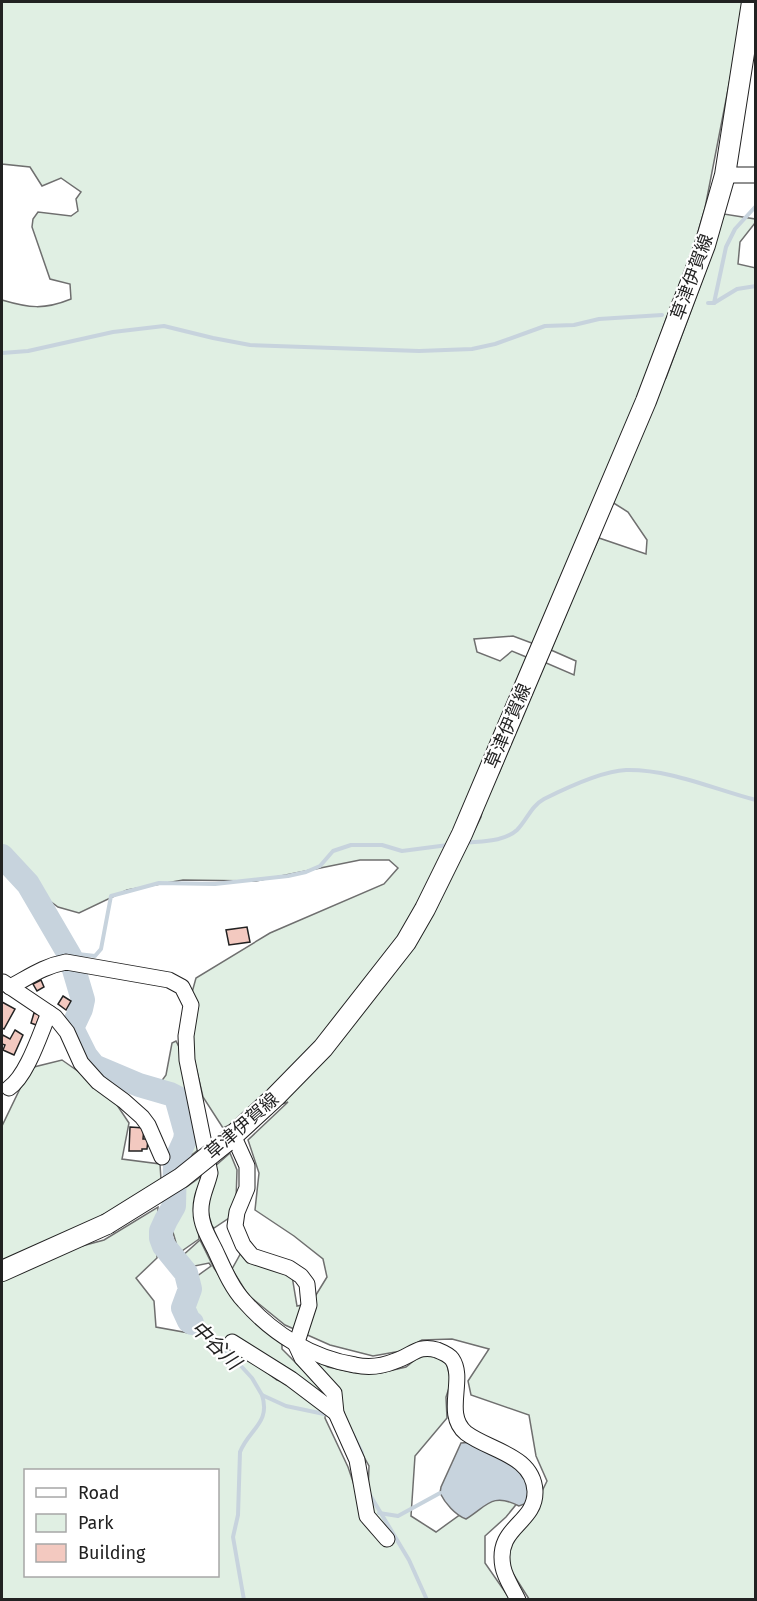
<svg xmlns="http://www.w3.org/2000/svg" width="757" height="1601" font-family="'Fira Sans','Noto Sans JP',sans-serif">
	<style>
		.green { fill: #e0efe3; stroke: #6f6f6f; stroke-width: 1.5; fill-rule: evenodd }
		.water { fill: #c7d3dd; stroke: #6f6f6f; stroke-width: 1.5 }
		.lines { fill: none; stroke-linecap: round; stroke-linejoin: round }
		.stream { stroke: #c7d3dd; stroke-width: 4 }
		.river { stroke: #c7d3dd; stroke-width: 24 }
		.building { fill: #f3c9c0; stroke: #222; stroke-width: 1.5 }
		.minor-casing { stroke: #222; stroke-width: 17 }
		.major-casing { stroke: #222; stroke-width: 22 }
		.minor { stroke: #fff; stroke-width: 15 }
		.major { stroke: #fff; stroke-width: 20 }
		.major-bridge-casing { stroke: #222; stroke-width: 22; stroke-linecap: butt }
		.major-bridge { stroke: #fff; stroke-width: 20 }
		.labels { text-anchor: middle; stroke-width: 4.5; stroke-linejoin: round; paint-order: stroke }
		.street-label { font-size: 18px; fill: #222; stroke: #fff }
		.water-label { font-size: 20px; font-style: italic; fill: #222; stroke: #fff }
	</style>
	<rect width="100%" height="100%" fill="#fff"/>
	<!-- green -->
	<g class="green">
		<path d="M2,2H745L705,208L690,259L672,302L656,348L655,392L666,378L709,262L724,214L755,219V223L740,242L738,264L756,268L755,1599H529L510,1569L508,1543L524,1528L547,1481L536,1456L529,1415L471,1395L468,1381L489,1349L452,1339L422,1340L401,1351L373,1356L330,1345L285,1325L248,1295L232,1269L242,1251L292,1276L297,1306L311,1303L327,1277L323,1259L294,1236L255,1210L259,1173L248,1140L288,1102L253,1114L223,1128L203,1097L191,1046V996L196,978L270,933L384,884L398,868L389,860H360L256,881L183,880L127,890L79,913L58,907L11,872L2,868V300C29,308 44,310 71,299L70,284L50,279L32,227L33,219L38,212L71,216L78,211L76,199L81,192L61,178L42,186L30,167L2,164ZM612,502L628,512L647,540L646,554L599,538L583,573L551,650L576,661L574,675L544,662L499,773L487,788L481,817L445,890L423,930L531,659L512,651L500,661L477,652L474,639L513,636L537,645L550,617L559,580L578,571Z"/>
		<polygon points="176,1041 182,1053 187,1081 185,1093 194,1116 202,1147 181,1163 179,1123 173,1100 158,1086 166,1075 172,1043"/>
		<path d="M62,1060L109,1093L129,1123L122,1159L160,1164L161,1180L71,1249L104,1240L158,1207L157,1258L136,1278L154,1301L156,1327L189,1333L185,1305L193,1300L189,1282L211,1266L209,1263L185,1268L180,1258L200,1240L214,1268L240,1305L282,1339V1349L316,1383L332,1405L230,1345L277,1380L301,1387L326,1409L325,1418L348,1467L367,1523L369,1466L306,1354L328,1367L357,1373H380L406,1367L421,1355L435,1352L447,1365L451,1382L446,1397L447,1418L415,1456L411,1516L436,1532L493,1491L519,1501L506,1517L485,1536V1563L510,1599H2V1126L30,1068ZM26,1470H218V1576H26Z"/>
		<polygon points="230,1153 237,1170 236,1201 229,1218 214,1228 206,1221 213,1168"/>
		<polygon points="206,1173 196,1204 199,1239 179,1253 170,1222 176,1211 181,1191"/>
	</g>
	<!-- water -->
	<path class="water" d="M474,1442L523,1471L530,1479L527,1503L519,1506C492,1492 487,1506 466,1519C455,1515 445,1503 440,1493L441,1487L461,1443Z"/>
	<g class="lines">
		<!-- stream -->
		<g class="stream">
			<polyline points="708,303 714,303 737,289 756,286"/>
			<polyline points="714,303 726,247 735,229 756,206"/>
			<polyline points="2,353 28,351 113,332 164,326 213,338 250,345 419,351 472,349 495,344 545,326 574,325 599,319 662,315"/>
			<path d="M464,843C481,841 504,842 517,830C527,820 531,806 544,799C566,788 602,771 626,770C670,769 713,789 756,800"/>
			<polyline points="69,953 95,956 101,949 111,896 159,883 215,884 288,876 306,872 320,866 333,851 351,845 382,845 402,851 448,845"/>
			<polyline points="192,1323 230,1354 252,1378 262,1395 286,1406 329,1415"/>
			<polyline points="352,1433 362,1453"/>
			<polyline points="370,1495 409,1560 427,1600"/>
			<polyline points="379,1513 398,1516 440,1493"/>
			<path d="M244,1600L233,1537L238,1515L240,1452C249,1429 271,1423 262,1395"/>
		</g>
		<!-- river -->
		<polyline class="river" points="2,856 28,884 70,956 83,1000 81,1009 72,1028 86,1056 94,1066 139,1085 170,1094 176,1097 186,1133 185,1140 175,1162 174,1206 166,1220 161,1231 161,1238 164,1246 186,1273 190,1289 183,1308 189,1321 192,1323"/>
	</g>
	<!-- building -->
	<g class="building">
		<polygon points="247,927 250,942 229,945 226,930"/>
		<polygon points="41,980 44,987 37,991 33,984"/>
		<polygon points="63,996 71,1001 66,1010 58,1004"/>
		<polygon points="2,1002 15,1009 4,1029 2,1028"/>
		<polygon points="34,1013 40,1015 36,1025 31,1023"/>
		<polygon points="15,1030 23,1035 14,1055 3,1050 5,1045 2,1044 2,1038 3,1035 10,1039"/>
		<polygon points="130,1127 144,1128 143,1139 148,1139 147,1149 142,1149 142,1151 129,1151"/>
	</g>
	<g class="lines">
		<defs>
			<g id="minor">
				<polyline points="725,175 756,175"/>
				<polyline points="3,982 55,1017 67,1032 81,1063 98,1082 124,1101 142,1117 148,1125 162,1157"/>
				<path d="M10,987C29,977 44,966 66,962L169,980L182,987L191,1005L186,1036L187,1060L210,1173C207,1187 200,1197 201,1212C201,1225 209,1238 215,1250C223,1267 231,1287 244,1301C273,1334 312,1358 355,1365C369,1368 383,1366 395,1361C412,1356 418,1344 437,1350C442,1352 449,1355 452,1359C466,1379 443,1414 466,1433C490,1451 533,1455 535,1491C536,1524 495,1526 503,1567C505,1578 513,1589 518,1600"/>
				<path d="M9,1088C27,1076 40,1034 49,1013"/>
				<polyline points="233,1135 247,1166 247,1188 237,1212 235,1226 243,1245 252,1256 289,1268 301,1276 307,1284 309,1305 296,1345 302,1358 334,1393 336,1413 357,1460 367,1516 387,1539"/>
				<polyline points="232,1342 291,1379 336,1413"/>
			</g>
			<g id="major">
				<polyline points="226,1142 275,1097 323,1048 406,942 425,909 462,834 646,401 705,245 725,175 752,2"/>
				<polyline points="2,1271 107,1224"/>
			</g>
		</defs>
		<!-- minor casing -->
		<use href="#minor" class="minor-casing"/>
		<!-- major casing -->
		<use href="#major" class="major-casing"/>
		<!-- minor -->
		<use href="#minor" class="minor"/>
		<!-- major -->
		<use href="#major" class="major"/>
		<defs>
			<polyline id="major-bridge" points="107,1224 181,1178 226,1142"/>
		</defs>
		<!-- major-bridge casing -->
		<use href="#major-bridge" class="major-bridge-casing"/>
		<!-- major-bridge -->
		<use href="#major-bridge" class="major-bridge"/>
	</g>
	<g class="labels">
		<!-- street labels -->
		<g class="street-label">
			<text transform="translate(692 277) rotate(-70)" y="6">草津伊賀線</text>
			<text transform="translate(508 726) rotate(-67)" y="6">草津伊賀線</text>
			<text transform="translate(242 1126) rotate(-41)" y="6">草津伊賀線</text>
		</g>
		<!-- water labels -->
		<g class="water-label">
			<text transform="translate(216 1345) rotate(44)" y="7">中谷川</text>
		</g>
	</g>
	<!-- border -->
	<rect width="757" height="1601" fill="none" stroke="#222222" stroke-width="6"/>
	<!-- legend -->
	<rect x="24" y="1469" width="195" height="108" fill="#ffffff" stroke="#a7a7a7" stroke-width="1.5"/>
	<rect x="36" y="1488" width="30" height="9" fill="#ffffff" stroke="#a7a7a7" stroke-width="1.5"/>
	<text x="78" y="1499" font-size="18" fill="#222222">Road</text>
	<rect x="36" y="1514" width="30" height="18" fill="#e0efe3" stroke="#a7a7a7" stroke-width="1.5"/>
	<text x="78" y="1529" font-size="18" fill="#222222">Park</text>
	<rect x="36" y="1544" width="30" height="18" fill="#f3c9c0" stroke="#a7a7a7" stroke-width="1.5"/>
	<text x="78" y="1559" font-size="18" fill="#222222">Building</text>
</svg>
